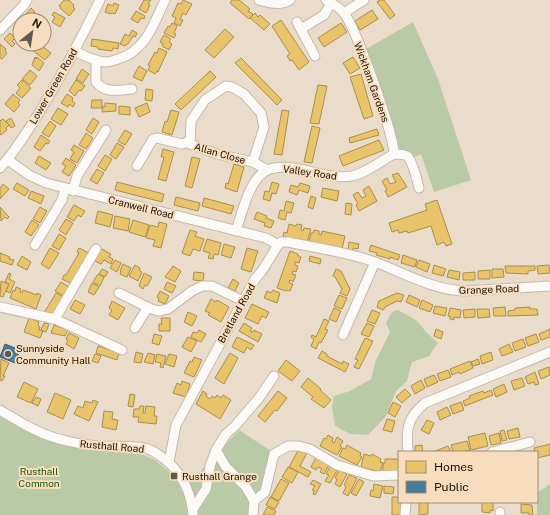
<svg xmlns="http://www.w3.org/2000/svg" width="550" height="515" font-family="'Public Sans',sans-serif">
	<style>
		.green { fill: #bacaa7 }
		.homes { fill: #e9c46a; stroke: #ab8f4c }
		.public { fill: #457b9d; stroke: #385c70 }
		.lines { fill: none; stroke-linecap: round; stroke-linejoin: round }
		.minor-casing { stroke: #c4b9ac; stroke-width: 11 }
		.minor { stroke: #fcfaf7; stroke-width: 9 }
		.poi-dot { fill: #63594c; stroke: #f7ddbe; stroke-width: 1.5 }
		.labels { text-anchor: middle; stroke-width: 4; stroke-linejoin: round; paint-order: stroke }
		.street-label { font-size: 10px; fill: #1b1207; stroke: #f7ddbe }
		.poi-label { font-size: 10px; fill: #1b1207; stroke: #f7ddbe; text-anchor: start }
		.park-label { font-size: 10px; fill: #1a5d07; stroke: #f7ddbe }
	</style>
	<rect width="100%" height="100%" fill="#eadccb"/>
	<!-- green -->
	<g class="green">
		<polygon points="413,22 438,79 471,180 434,192 421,154 413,158 400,151 366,49"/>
		<polygon points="398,310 416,320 427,333 438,343 429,356 412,362 407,381 396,391 386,416 368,435 350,434 335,426 332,408 334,396 350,391 371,379 376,360 390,332 386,323 392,312"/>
		<polygon points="0,413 22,427 124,451 135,451 155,460 179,480 183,490 239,430 271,451 257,515 0,515"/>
		<polygon points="550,484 550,515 537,515 537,493"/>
	</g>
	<!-- homes -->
	<g class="homes">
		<polygon points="64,0 69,0 74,5 73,7 75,9 69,16 60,8 61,7 59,6"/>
		<polygon points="144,0 151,0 148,4 150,5 146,13 139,9"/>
		<polygon points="183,0 192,4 186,15 183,13 180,19 183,20 180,26 174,23 176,18 172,16 178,3 181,4"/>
		<polygon points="232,0 239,0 250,9 248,11 253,14 249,19 230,3"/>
		<polygon points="380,0 384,0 395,15 390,19 377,2"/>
		<polygon points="114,3 119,5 115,14 112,13 111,14 105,12 108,4 113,6"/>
		<polygon points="31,8 35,12 32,15 38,19 21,20"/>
		<polygon points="372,10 378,19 360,30 355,21"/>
		<polygon points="136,11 145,16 144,19 141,18 138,23 131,19"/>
		<polygon points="54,12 65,18 60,27 52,22 55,17 52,15"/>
		<polygon points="255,13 258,17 260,15 270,24 264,30 250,18"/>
		<polygon points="281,20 309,62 299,70 292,60 290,61 287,56 290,54 272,26"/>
		<polygon points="172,23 177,26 174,33 176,34 174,38 164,33 168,26 170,27"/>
		<polygon points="341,23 347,32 324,47 318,38"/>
		<polygon points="225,29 234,37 214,58 205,50"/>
		<polygon points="132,30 137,33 135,37 133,36 128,44 127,44 125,46 120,44 125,34 129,36"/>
		<polygon points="10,33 15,38 12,41 15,44 12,47 4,39"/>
		<polygon points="164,35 171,39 169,42 172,44 169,50 162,46 163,44 160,42"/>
		<polygon points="92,39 119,43 118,49 113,48 112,51 98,49 98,47 91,46"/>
		<polygon points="0,44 6,49 5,51 7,53 2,59 0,58"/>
		<polygon points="37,44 43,44 42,46 51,53 45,60 32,50"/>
		<polygon points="159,48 167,52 158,72 157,71 155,74 148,70 150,66 148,65 155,52 157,53"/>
		<polygon points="35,57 36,59 37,57 44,63 39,71 32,65"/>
		<polygon points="353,57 360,68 350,74 343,63"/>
		<polygon points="241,58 282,100 277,105 235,63"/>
		<polygon points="139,66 147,71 142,81 133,77"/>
		<polygon points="82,69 89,74 83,83 76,79"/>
		<polygon points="30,70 37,76 30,85 22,79"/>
		<polygon points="210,71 216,77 181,110 175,104"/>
		<polygon points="361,74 373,116 364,119 350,77"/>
		<polygon points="22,80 31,88 22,98 16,93 20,88 17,85"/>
		<polygon points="76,80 85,86 81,91 79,90 75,96 69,91"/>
		<polygon points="318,85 327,86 319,124 310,123"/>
		<polygon points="146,89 153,90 152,101 145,100"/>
		<polygon points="13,94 20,100 18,103 20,105 14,112 5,104"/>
		<polygon points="67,94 73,98 72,101 75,103 73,107 69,104 68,107 61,103"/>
		<polygon points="92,100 102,100 102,108 91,108"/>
		<polygon points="105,103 116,104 116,111 102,112 103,106 105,107"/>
		<polygon points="147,103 150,112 139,117 135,108"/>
		<polygon points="119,106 130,107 130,115 119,114"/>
		<polygon points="58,108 68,114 61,125 51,119"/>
		<polygon points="171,110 179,112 172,135 162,132 165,121 167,122"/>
		<polygon points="282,110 289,111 282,155 274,154"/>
		<polygon points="11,118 15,126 11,128 6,121"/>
		<polygon points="93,118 99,122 92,134 86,130"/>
		<polygon points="3,119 9,125 6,128 7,130 1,135 0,134 0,121"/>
		<polygon points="50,121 56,126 49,137 42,133"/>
		<polygon points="312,126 320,128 312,163 304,162"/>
		<polygon points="377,129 379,135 350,143 349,138"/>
		<polygon points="125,130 132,134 125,145 118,141"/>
		<polygon points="86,133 93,138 86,149 79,145"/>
		<polygon points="41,135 50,141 48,144 46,143 40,151 34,147"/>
		<polygon points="379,140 384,150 343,166 339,156"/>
		<polygon points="117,143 124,147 116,159 110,155"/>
		<polygon points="74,145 84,151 77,163 70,159 74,152 71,150"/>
		<polygon points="163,149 174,152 166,181 158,179 164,157 161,157"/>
		<polygon points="105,155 112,159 105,171 98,166"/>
		<polygon points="39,156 51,163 46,170 35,163"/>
		<polygon points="192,157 200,159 192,188 185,186"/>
		<polygon points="66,158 76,165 69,176 62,172 66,166 62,164"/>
		<polygon points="234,164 244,167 237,192 225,188 226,183 228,184"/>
		<polygon points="97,169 104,173 97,184 90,180"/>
		<polygon points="398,173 407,187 388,197 385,191 387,190 382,181 387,178 390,184 396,182 392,175"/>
		<polygon points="117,182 164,194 162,202 115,190"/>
		<polygon points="272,182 279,184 276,194 272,193 270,201 263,199 265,191 269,192"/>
		<polygon points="17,183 29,190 25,196 13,189"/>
		<polygon points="300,183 310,186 308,193 299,190 297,195 289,192 291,185 298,187"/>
		<polygon points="3,184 9,189 0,199 0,188"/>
		<polygon points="369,186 377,201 359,211 356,205 358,204 353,195 358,192 362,198 366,196 363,190"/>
		<polygon points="323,188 339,191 337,201 321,197"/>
		<polygon points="31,191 44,196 41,204 28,198"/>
		<polygon points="311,196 316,198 313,209 308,207"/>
		<polygon points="176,197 200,203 198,211 174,205"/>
		<polygon points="204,198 234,206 231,214 202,206"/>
		<polygon points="437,200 452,244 446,246 444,242 437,245 431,226 408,233 407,231 399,233 398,230 392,232 389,223 427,210 425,204"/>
		<polygon points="286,201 294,203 291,213 287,212 285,220 278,218 280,210 284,211"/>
		<polygon points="346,203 352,204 351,215 345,214"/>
		<polygon points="74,205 85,211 81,217 78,215 74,221 67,217"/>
		<polygon points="0,207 9,217 7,219 5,217 1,221"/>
		<polygon points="40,207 47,211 40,223 33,219"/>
		<polygon points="98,211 113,215 110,227 95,223"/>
		<polygon points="257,212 267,216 266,218 274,221 271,228 264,226 265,223 254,219"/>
		<polygon points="115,216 130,219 128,231 113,228"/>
		<polygon points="66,219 73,223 66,235 59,230"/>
		<polygon points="32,220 39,225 31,236 25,232"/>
		<polygon points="133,220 149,225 145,237 129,232"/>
		<polygon points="159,222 167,224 161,248 153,246 155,240 146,238 150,225 158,227"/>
		<polygon points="289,224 296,226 297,224 302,225 301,230 303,231 304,228 311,229 307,243 283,237 284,232 287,233"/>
		<polygon points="190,230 197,232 195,236 204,239 200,251 193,249 190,256 182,253"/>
		<polygon points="314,230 319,231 319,234 321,235 322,231 345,236 342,249 309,242 311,233 313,233"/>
		<polygon points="59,234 66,238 59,250 52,246"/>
		<polygon points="207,239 221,243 218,255 214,254 213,259 208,258 210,253 203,251"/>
		<polygon points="349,242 359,244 358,249 353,248 353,251 348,250"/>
		<polygon points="224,244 235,247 231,258 221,255"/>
		<polygon points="371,245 400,255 398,260 390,257 390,259 376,255 377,253 369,251"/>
		<polygon points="50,248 59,253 49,269 41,264"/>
		<polygon points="79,248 89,253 72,284 62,279 64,275 66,275 79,253 77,252"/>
		<polygon points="100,248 111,254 109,257 113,259 111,264 104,260 101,264 93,260"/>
		<polygon points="247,248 258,251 251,272 241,269"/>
		<polygon points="290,251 298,254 297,255 301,257 299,263 295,262 295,265 298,266 296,272 293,271 292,274 296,275 293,282 290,280 289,283 293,284 290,291 287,290 286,291 277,288"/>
		<polygon points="0,253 10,257 9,259 14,260 12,265 0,261"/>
		<polygon points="403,255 417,260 415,267 401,263"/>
		<polygon points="22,256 31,262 27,270 17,265"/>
		<polygon points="310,256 321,259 320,264 309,261"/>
		<polygon points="115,260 121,263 117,272 110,268"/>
		<polygon points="419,260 430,264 427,272 416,267"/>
		<polygon points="123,264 131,268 127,277 120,274 121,271 120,271"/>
		<polygon points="135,265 140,268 139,270 142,272 138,281 129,276"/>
		<polygon points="434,265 446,269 443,276 432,273"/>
		<polygon points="549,265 550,273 538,274 537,266"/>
		<polygon points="173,266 181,271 175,282 165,277"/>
		<polygon points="505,266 535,266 535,270 528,271 528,274 506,273"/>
		<polygon points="102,269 108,272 105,277 99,274"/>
		<polygon points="336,269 341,271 350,289 347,296 340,293 342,289 335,277 333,276"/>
		<polygon points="492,269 503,269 504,277 492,278"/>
		<polygon points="449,270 460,272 459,280 447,277"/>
		<polygon points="490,270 490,279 478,279 478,271"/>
		<polygon points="194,272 204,273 203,281 193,280"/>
		<polygon points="475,272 475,280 463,280 463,273"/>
		<polygon points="9,273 11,274 9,279 15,282 10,293 6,291 9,284 5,282"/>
		<polygon points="144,273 152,277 147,286 145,285 143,289 139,286"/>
		<polygon points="98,274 104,277 100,286 93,282"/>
		<polygon points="233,279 239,283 235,291 228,288"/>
		<polygon points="1,281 9,284 3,297 0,296"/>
		<polygon points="61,282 69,287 64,296 55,291"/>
		<polygon points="167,282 176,286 172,293 164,289"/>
		<polygon points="92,283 99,287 94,295 88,292"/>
		<polygon points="16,287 21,289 20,292 22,293 23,290 37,295 37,293 41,295 36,309 10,298 13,290 15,291"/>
		<polygon points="273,290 280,293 277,303 264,298 267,291 271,293"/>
		<polygon points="160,291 169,296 165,304 158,301 159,298 157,297"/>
		<polygon points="56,293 65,298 53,318 44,313"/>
		<polygon points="397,293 404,295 401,302 397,301 385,307 383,310 377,307 379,301"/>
		<polygon points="339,295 347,298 342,309 334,306"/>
		<polygon points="409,295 420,300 417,307 406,302"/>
		<polygon points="211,299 216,302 217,300 229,307 221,322 208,315 210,313 205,311"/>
		<polygon points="75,300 85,305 80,314 70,309"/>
		<polygon points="422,300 433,305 430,312 419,308"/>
		<polygon points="112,301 125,308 118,320 109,315 112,310 109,308"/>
		<polygon points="252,304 269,312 266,318 262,316 258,324 245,318"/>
		<polygon points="435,306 447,308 445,316 433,313"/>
		<polygon points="505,307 506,316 494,316 493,308"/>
		<polygon points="530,307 530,309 537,309 538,315 508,316 508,311 515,310 515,308"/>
		<polygon points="334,308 341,311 336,322 329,319"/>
		<polygon points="450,308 461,310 460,318 454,317 454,320 450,319 450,316 448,316"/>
		<polygon points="475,309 475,317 464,318 463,310"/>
		<polygon points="477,309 489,309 490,317 478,318"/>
		<polygon points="372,310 380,313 375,324 367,321"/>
		<polygon points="188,312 197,316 192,326 184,322"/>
		<polygon points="29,318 39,322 38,326 40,327 39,330 43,331 40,338 24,332"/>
		<polygon points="161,318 170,318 170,331 159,331 159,324 162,324"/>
		<polygon points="324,319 329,321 325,329 328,330 321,343 319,342 316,349 311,346 314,339 311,337 312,335 316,337"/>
		<polygon points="44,323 49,324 46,332 41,330"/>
		<polygon points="244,323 252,328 250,331 253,332 254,330 262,334 258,342 239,331"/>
		<polygon points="367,323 374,326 369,337 361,334"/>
		<polygon points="54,325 68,330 65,336 51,333"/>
		<polygon points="436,329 443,332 441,339 434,336"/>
		<polygon points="550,329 550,337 541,340 539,334"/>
		<polygon points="199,330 206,334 201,342 191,337 193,332 197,333"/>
		<polygon points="69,333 79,338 74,349 66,344 68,340 66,339"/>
		<polygon points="154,334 162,336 159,345 152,343"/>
		<polygon points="536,334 539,342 528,346 525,338"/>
		<polygon points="188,337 197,341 191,352 182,347"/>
		<polygon points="237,337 254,345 251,350 247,347 244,353 232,347"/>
		<polygon points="365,338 373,341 359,369 354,367 358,360 355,359"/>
		<polygon points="523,339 526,347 515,351 512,343"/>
		<polygon points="509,344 513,352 502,356 499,349"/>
		<polygon points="98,346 119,353 117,360 96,353"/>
		<polygon points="322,351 327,354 327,356 342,364 343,361 349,364 345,372 318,358"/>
		<polygon points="136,352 143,354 141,363 134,362"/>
		<polygon points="491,352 493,360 482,364 480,356"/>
		<polygon points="148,353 155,355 153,364 144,362"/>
		<polygon points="230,353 238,358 224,384 215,378"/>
		<polygon points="95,354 101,356 98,363 92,361"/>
		<polygon points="157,354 166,356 163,368 160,367 161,363 155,362"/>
		<polygon points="169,354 177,356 174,367 165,364"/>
		<polygon points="194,357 202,360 194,377 184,373 190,361 192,362"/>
		<polygon points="1,359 9,363 3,376 5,376 2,381 0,380"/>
		<polygon points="478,359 480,364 473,366 471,362"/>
		<polygon points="286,360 300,371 292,381 278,371"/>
		<polygon points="470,361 473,368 460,374 459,372 452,375 450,369"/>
		<polygon points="549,367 550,375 541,379 538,371"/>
		<polygon points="448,370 451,377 440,381 437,374"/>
		<polygon points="535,372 539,384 535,385 534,382 528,384 525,377"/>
		<polygon points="434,375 438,382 427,387 424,379"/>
		<polygon points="308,378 321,389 320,390 331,400 324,408 311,399 313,397 301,387"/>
		<polygon points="522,378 525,386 514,390 511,381"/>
		<polygon points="421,380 425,388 415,394 411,386"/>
		<polygon points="182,381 190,384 186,397 173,393 177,383 181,385"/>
		<polygon points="24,382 38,389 31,403 17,397"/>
		<polygon points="504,384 507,392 496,397 493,389"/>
		<polygon points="405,389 411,395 402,403 396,397"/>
		<polygon points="491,390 493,395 465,406 463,401 470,398 469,396 483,391 484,393"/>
		<polygon points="203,391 207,394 206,396 210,399 212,396 215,398 217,395 221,398 223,395 231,400 220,419 196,404"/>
		<polygon points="278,391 287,398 277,411 275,410 265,422 258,416"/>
		<polygon points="55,393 71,400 63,419 47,412"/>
		<polygon points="130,394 135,395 133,407 128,406"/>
		<polygon points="36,397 41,399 38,406 32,403"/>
		<polygon points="93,400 98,402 89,421 74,414 78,406 83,408 85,401 92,403"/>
		<polygon points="393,402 401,406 395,417 388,413"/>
		<polygon points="461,402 464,410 453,414 450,406"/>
		<polygon points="140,406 144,406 143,413 145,413 146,406 155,407 154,416 157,416 156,424 138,422 139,417 133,417 134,409 139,409"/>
		<polygon points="447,407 451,415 440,420 437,412"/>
		<polygon points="104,411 113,412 112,419 118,420 116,430 102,427"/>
		<polygon points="387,419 395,421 392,432 383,430"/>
		<polygon points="427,420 434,423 429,434 421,430"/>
		<polygon points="518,428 520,437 509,439 507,431"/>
		<polygon points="504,430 507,440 502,441 500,431"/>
		<polygon points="485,433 488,446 471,450 468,437"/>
		<polygon points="499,433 501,443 491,445 489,436"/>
		<polygon points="328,435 333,438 332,442 334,443 337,437 343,441 340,446 342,447 337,455 320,446 324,438 326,439"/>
		<polygon points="467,441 470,450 461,452 453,452 451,445"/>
		<polygon points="550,444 550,455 537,458 537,452 535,452 534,448"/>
		<polygon points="347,445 361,453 360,456 362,457 357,465 339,456 343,448 345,449"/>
		<polygon points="422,445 423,452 415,452 415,446"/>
		<polygon points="448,446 451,452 433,452"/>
		<polygon points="300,447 308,451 300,466 311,472 308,477 289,467"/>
		<polygon points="364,454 371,456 372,454 381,459 380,462 383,463 380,472 361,467"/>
		<polygon points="317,455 330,463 324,474 320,472 322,469 318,467 316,470 311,467"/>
		<polygon points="385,459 399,459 399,472 383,472 383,463 385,463"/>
		<polygon points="331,465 338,469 330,483 325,481 329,475 326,474"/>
		<polygon points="288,467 298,472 292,483 282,477"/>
		<polygon points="339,470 347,474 340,487 335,484 337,479 335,478"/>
		<polygon points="349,475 357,478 348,496 343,493 346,487 344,485"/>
		<polygon points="281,479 289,483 279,501 271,497"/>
		<polygon points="359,479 364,482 356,496 351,493"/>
		<polygon points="313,480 321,484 315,495 313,494 314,491 312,490 315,486 310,484"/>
		<polygon points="374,484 383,486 380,498 370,496 371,490 373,491"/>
		<polygon points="384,486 394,487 393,494 384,493"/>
		<polygon points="270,497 279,502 275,509 266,505"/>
		<polygon points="392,497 399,497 399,502 403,502 402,515 392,515"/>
		<polygon points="419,502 428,502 428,514 419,515"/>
		<polygon points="482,502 493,502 493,511 490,510 490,513 482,512"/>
		<polygon points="521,504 532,505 533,515 529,515 529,513 521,513"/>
		<polygon points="267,507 276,511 274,515 263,515"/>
	</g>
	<!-- public -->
	<polygon class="public" points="5,344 20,350 15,363 0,357"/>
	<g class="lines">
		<defs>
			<g id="minor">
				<path d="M259,0C269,3 281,6 290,0"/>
				<path d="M326,0C331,3 339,7 343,12C355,24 395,138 394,154"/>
				<polyline points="344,13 364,0"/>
				<polyline points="297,22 315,56"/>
				<polyline points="301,29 324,15 331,3"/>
				<polyline points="0,30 24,5 27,0"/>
				<path d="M74,51C84,55 95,62 106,62C110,62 115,60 118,59C146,51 154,23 165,0"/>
				<path d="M96,60V82C106,94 118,90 132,89"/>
				<path d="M394,154C398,154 403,154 407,156C413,161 417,181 419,188"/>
				<polyline points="8,160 29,175 46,183 266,238 278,245"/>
				<polyline points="253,162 264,127 261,113 244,94 232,87 226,86 205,100 191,121 190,144 217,154 253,162 267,170"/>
				<polyline points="137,166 153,139 157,138 182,144 190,141"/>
				<path d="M0,168C16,150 29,129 42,108C63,73 82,37 100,0"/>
				<polyline points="73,191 77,176 106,130"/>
				<path d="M236,231C242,213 250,175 270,169C282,165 297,168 309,171C322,175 337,178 351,176C363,175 383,160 394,154"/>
				<polyline points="35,245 62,200 65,189"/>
				<polyline points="119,293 149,308 158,311 168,309 192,291 202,286 212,286 243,301"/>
				<polyline points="0,307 55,319 122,350"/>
				<polyline points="55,319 96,249"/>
				<polyline points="135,328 148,307"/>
				<polyline points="343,335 375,262"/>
				<path d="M0,410C20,422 40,435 63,440C74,443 87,445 99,446C114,447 130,445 144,448C151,449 158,454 163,458C182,472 191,492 193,515"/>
				<polyline points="216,450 226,467 246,487 254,501 253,515"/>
				<path d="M408,452C406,429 407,418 425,403L550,352"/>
				<polyline points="492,452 530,442"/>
				<path d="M169,462L176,425L255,279L262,271L278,245L281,242H288C316,248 347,252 375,262C404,273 433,290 465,291L550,286"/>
				<polyline points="254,501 265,492 274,454 288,446 299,446 310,449 337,465 373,476 399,475"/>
				<polyline points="193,509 206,489 210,466 216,450 226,434 235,426 259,398 274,376"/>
				<polyline points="500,512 500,515"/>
				<polyline points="405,515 406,502"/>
			</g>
		</defs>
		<!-- minor casing -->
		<use href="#minor" class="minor-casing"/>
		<!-- minor -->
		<use href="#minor" class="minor"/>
	</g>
	<!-- markers -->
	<g class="poi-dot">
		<circle cx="8" cy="354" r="4"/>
		<rect x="170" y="472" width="8" height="8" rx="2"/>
	</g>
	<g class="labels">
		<!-- street labels -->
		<g class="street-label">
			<text transform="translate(372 82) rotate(70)" y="4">Wickham Gardens</text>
			<text transform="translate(53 86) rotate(-60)" y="4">Lower Green Road</text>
			<text transform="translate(220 153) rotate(16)" y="4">Allan Close</text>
			<text transform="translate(310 172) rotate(8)" y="4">Valley Road</text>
			<text transform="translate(141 207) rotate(14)" y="4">Cranwell Road</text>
			<text transform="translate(489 289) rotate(-2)" y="4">Grange Road</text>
			<text transform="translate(236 313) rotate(-61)" y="4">Bretland Road</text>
			<text transform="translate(112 446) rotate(5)" y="4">Rusthall Road</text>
		</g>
		<!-- poi labels -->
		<g class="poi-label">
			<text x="16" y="352">Sunnyside<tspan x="16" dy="12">Community Hall</tspan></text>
			<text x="182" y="480">Rusthall Grange</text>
		</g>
		<!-- park labels -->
		<g class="park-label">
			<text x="39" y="475">Rusthall<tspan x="39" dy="12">Common</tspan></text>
		</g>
	</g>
	<!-- legend -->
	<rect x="398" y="451" width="140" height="52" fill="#f7ddbe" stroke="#9f8c75"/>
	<rect x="406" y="461" width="20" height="12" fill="#e9c46a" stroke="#9f8c75"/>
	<text x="434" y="471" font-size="12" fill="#1b1207">Homes</text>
	<rect x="406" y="481" width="20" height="12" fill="#457b9d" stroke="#9f8c75"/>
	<text x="434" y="491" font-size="12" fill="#1b1207">Public</text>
	<!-- north arrow -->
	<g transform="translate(32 32) rotate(30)"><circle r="19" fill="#f7ddbe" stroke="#9f8c75"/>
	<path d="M0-3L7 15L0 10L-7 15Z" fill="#63594c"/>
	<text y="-6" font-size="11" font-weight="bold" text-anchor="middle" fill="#1b1207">N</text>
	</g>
</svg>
